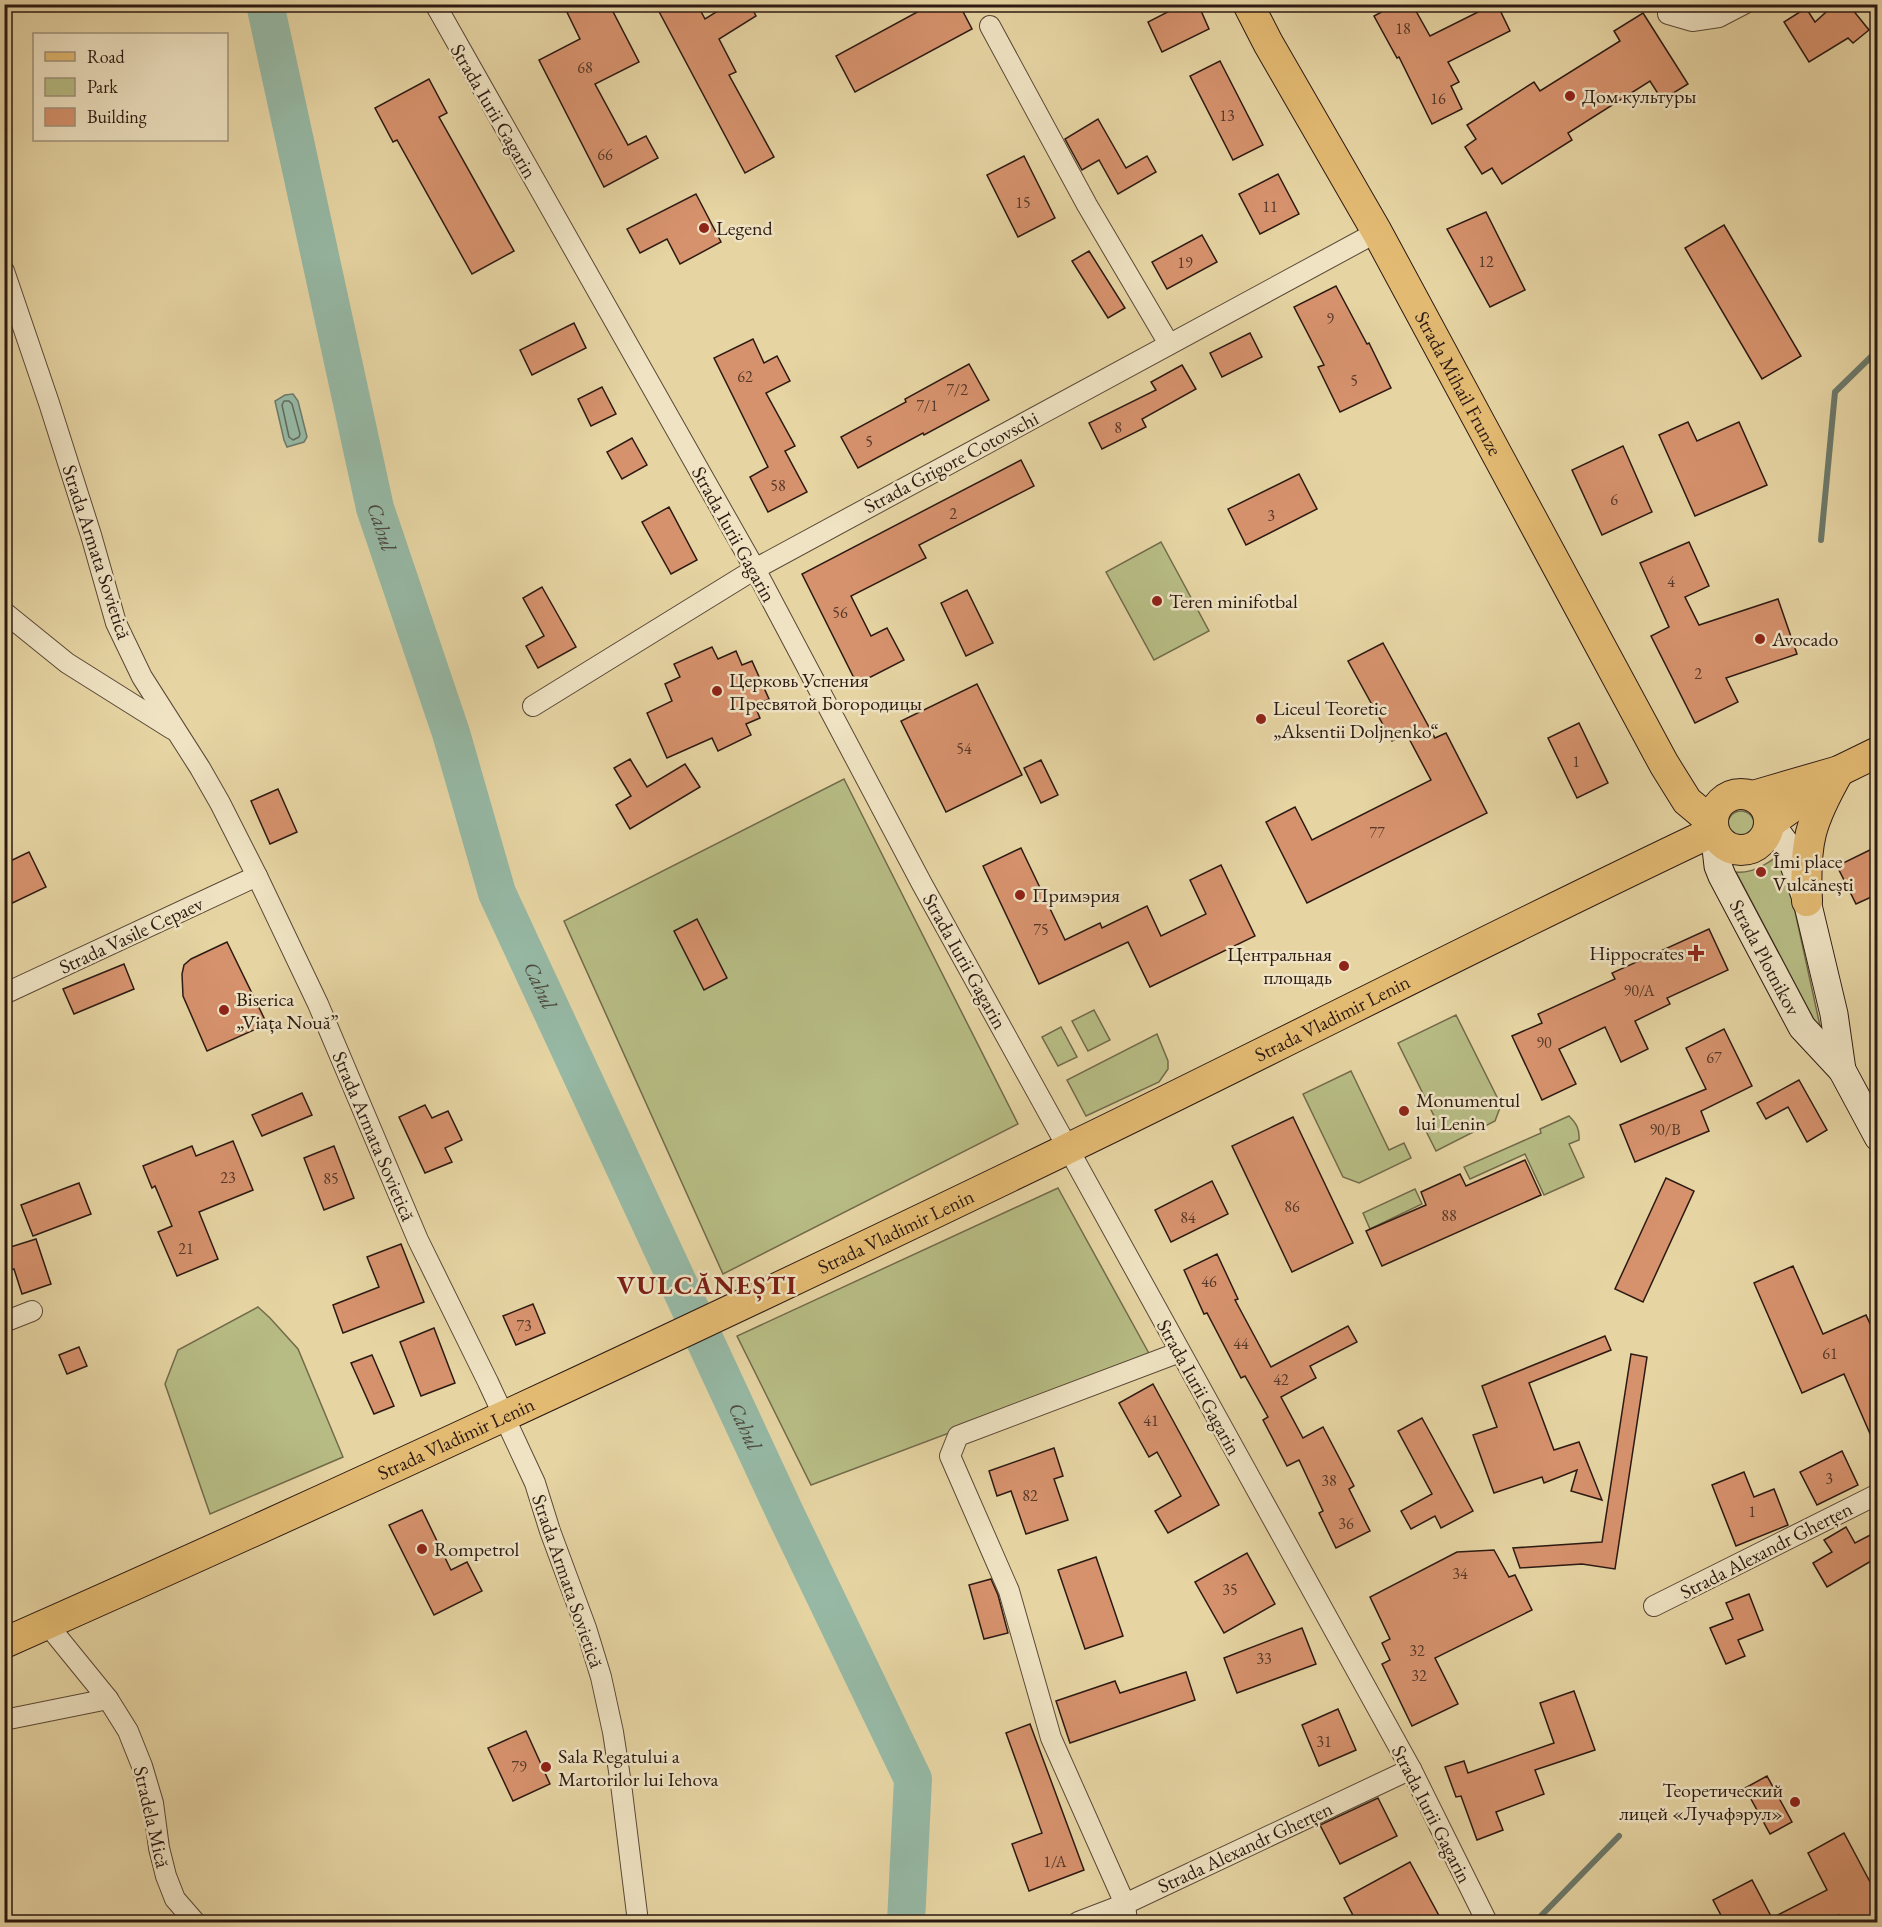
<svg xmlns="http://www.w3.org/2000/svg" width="1882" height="1927" font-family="'EB Garamond',serif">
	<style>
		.green { fill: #b7bc84; stroke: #726b4b; stroke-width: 1.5 }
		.water { fill: #96b8a4; stroke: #6c796a; stroke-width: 1.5 }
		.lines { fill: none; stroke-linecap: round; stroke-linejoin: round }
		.shore { stroke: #61695b; stroke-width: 1.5 }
		.stream { stroke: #6c796a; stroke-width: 6 }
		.river { stroke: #96b8a4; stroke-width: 38 }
		.building { fill: #d6926d; stroke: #2c1a12; stroke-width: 1.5 }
		.street-casing { stroke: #5a4836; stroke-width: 22 }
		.secondary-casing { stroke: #2c1a12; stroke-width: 29 }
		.primary-casing { stroke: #2c1a12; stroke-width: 32 }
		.street { stroke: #efe3c3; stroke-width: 20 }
		.secondary { stroke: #efe3c3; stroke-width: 27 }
		.primary { stroke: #e3ba72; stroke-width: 30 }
		.poi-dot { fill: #8f2418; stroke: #efe3c3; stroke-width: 2 }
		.labels { text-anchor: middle; stroke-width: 5; stroke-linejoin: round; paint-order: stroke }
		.number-label { font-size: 16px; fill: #563829 }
		.poi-label { font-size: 20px; fill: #2c1a12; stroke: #efe3c3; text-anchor: start }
		.street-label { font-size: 20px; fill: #2c1a12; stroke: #efe3c3 }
		.water-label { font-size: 21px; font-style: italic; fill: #4c493e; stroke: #efe3c3 }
		.district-label { font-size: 26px; font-weight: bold; letter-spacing: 1.5px; fill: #7a1f14; stroke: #efe3c3 }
	</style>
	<rect width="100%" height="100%" fill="#e6d4a3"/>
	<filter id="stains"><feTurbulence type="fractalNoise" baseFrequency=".00333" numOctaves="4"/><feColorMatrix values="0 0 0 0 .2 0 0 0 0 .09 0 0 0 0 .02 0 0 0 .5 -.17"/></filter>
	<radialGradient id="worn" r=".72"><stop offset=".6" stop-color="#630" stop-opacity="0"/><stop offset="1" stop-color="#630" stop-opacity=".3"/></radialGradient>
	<!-- green -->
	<g class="green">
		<polygon points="1161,542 1209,631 1154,660 1106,572"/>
		<polygon points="844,779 1018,1124 723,1274 564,921"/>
		<circle cx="1741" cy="824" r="13"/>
		<path d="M1782,852L1822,1035L1736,872C1752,874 1770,863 1782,852Z"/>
		<polygon points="1094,1010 1110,1040 1088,1051 1072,1021"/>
		<polygon points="1456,1015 1501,1105 1495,1121 1436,1151 1423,1125 1435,1118 1398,1043"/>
		<polygon points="1061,1027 1077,1057 1058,1066 1042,1037"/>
		<polygon points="1157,1034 1168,1061 1168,1069 1159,1082 1086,1116 1067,1080"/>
		<polygon points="1351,1071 1389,1150 1404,1143 1411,1158 1359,1183 1343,1177 1303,1094"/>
		<path d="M1569,1116C1576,1123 1580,1129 1579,1140L1569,1144L1584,1177L1544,1195L1525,1154L1470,1179L1464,1167L1541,1133L1540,1129Z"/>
		<polygon points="1058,1188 1151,1357 811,1485 737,1336"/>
		<polygon points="1415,1189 1422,1204 1370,1229 1363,1213"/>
		<polygon points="258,1307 270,1318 298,1349 343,1457 210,1514 165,1384 178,1350"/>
	</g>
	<!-- water -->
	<polygon class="water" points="293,394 298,401 307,437 304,442 287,447 284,440 275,401 285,395"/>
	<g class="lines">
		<!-- shore -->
		<polygon class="shore" points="284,401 289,401 292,404 300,434 299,437 293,440 289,437 282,405"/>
		<!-- stream -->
		<g class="stream">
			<polyline points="1821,540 1835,392 1878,350"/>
			<polyline points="1535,1922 1619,1836"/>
		</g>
		<!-- river -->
		<path class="river" id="s1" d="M265,4L375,508L451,733L497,893L786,1515L913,1779L906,1922"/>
	</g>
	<!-- building -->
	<g class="building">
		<polygon points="563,4 609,4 639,62 595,84 628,145 646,136 658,158 604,187 539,60 580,39"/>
		<polygon points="655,4 697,4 705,19 729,4 750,4 756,16 719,39 736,72 729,75 774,157 745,173"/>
		<polygon points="932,4 959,4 972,29 855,92 836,56"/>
		<polygon points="1183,4 1198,4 1209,29 1162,52 1148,22"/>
		<polygon points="1396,4 1412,4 1430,36 1494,4 1497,4 1510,31 1448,62 1459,82 1451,86 1462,109 1432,124 1399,57 1397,58 1374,16"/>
		<polygon points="1835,4 1848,4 1869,30 1853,43 1848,38 1809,62 1784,22 1806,8 1815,22"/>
		<polygon points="1643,13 1688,84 1662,100 1650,81 1568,133 1572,140 1502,184 1492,168 1482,174 1465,147 1476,139 1467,125 1534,82 1540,91 1620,41 1614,31"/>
		<polygon points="1220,61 1263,145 1233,160 1190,76"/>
		<polygon points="429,79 447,113 439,117 514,251 472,274 397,140 393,142 375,108"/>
		<polygon points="1098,119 1126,168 1147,156 1156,172 1118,194 1099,160 1082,170 1065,139"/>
		<polygon points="1024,156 1055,218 1018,237 987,175"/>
		<polygon points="1278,174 1299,214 1260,234 1239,194"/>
		<polygon points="696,194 721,242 680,264 667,239 640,253 627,229"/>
		<polygon points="1486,212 1525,290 1490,307 1447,229"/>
		<polygon points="1724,225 1801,356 1762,379 1685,248"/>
		<polygon points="1202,235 1217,262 1167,289 1152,262"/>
		<polygon points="1089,251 1125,308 1108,318 1072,261"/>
		<polygon points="1336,286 1367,344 1369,343 1391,388 1340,412 1318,367 1324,365 1294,307"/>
		<polygon points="574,323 586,348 532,375 520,350"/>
		<polygon points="1250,333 1262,357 1222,377 1210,353"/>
		<polygon points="753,339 764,363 777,356 790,381 766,393 795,446 785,451 807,492 768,512 750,477 768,467 714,358"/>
		<polygon points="969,364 989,400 924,435 923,433 858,468 841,437 906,402 905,399"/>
		<polygon points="1182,365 1196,389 1142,419 1146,427 1102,449 1089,423 1156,390 1151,382"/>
		<polygon points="602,387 616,414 591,426 578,399"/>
		<polygon points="1688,422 1697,441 1739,422 1767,485 1695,516 1659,435"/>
		<polygon points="632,438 647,465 622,479 607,452"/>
		<polygon points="1623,446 1652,512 1602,535 1572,470"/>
		<polygon points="1021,460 1034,486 919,545 926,558 851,596 871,636 887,628 904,660 857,684 802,574"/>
		<polygon points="1299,474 1317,509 1246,545 1228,509"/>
		<polygon points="669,507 697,560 671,574 642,522"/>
		<polygon points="1689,542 1709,586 1685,597 1699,625 1778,599 1797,654 1726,678 1738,702 1695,723 1651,636 1669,627 1640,563"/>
		<polygon points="542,587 576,647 538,668 526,646 544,636 523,598"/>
		<polygon points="967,590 993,643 966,656 941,603"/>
		<polygon points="1383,643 1435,738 1446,733 1487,813 1307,903 1266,822 1295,807 1312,840 1431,780 1406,733 1392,741 1348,661"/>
		<polygon points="712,647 718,659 736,651 742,665 752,661 769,699 755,706 760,718 746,724 751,735 718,751 712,738 667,758 647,713 672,701 665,684 680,677 674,664"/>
		<polygon points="977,684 1022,775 946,812 901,721"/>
		<polygon points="1579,723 1608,783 1577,798 1548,738"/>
		<polygon points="630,759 647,787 685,764 700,787 630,829 616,805 631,796 614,768"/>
		<polygon points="1041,760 1058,795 1041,803 1024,768"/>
		<polygon points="278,789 297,832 270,844 251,801"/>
		<polygon points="1878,846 1878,894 1856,904 1837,866"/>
		<polygon points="1021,848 1065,940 1100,923 1102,928 1147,906 1161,936 1206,914 1190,880 1221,865 1255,936 1150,987 1128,942 1039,984 983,866"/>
		<polygon points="29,852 46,887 4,907 4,864"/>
		<polygon points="697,919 727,978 704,990 674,931"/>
		<polygon points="1709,929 1728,970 1667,998 1670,1004 1635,1021 1648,1049 1621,1062 1605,1027 1559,1049 1576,1084 1542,1100 1512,1036 1542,1023 1538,1014 1615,979 1612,973"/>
		<polygon points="227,942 267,1024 207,1051 183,996 182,974 184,965 191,959"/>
		<polygon points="124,964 134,989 74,1014 63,989"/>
		<polygon points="1724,1029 1752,1086 1701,1111 1709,1131 1635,1162 1620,1125 1706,1089 1686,1048"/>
		<polygon points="1799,1080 1827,1130 1807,1142 1788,1107 1766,1119 1757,1103"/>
		<polygon points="302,1093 312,1115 262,1136 252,1115"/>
		<polygon points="425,1105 432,1118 448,1111 462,1140 445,1148 452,1162 425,1173 399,1117"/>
		<polygon points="1293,1117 1353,1243 1292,1272 1232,1146"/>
		<polygon points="233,1141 253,1190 199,1212 218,1259 177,1276 158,1232 172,1226 155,1186 152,1188 143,1166 192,1146 196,1156"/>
		<polygon points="334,1146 354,1198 324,1210 304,1158"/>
		<polygon points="1525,1160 1541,1195 1382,1266 1366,1231 1426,1205 1421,1192 1460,1174 1466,1186"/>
		<polygon points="1666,1178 1694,1191 1643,1302 1615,1289"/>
		<polygon points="1212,1181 1228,1214 1171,1242 1155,1210"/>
		<polygon points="79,1183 91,1214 33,1236 21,1205"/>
		<polygon points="36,1239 51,1284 22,1294 14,1269 4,1272 4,1249"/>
		<polygon points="401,1244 424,1302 343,1333 333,1305 379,1287 367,1257"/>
		<polygon points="1217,1254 1238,1299 1235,1300 1271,1367 1348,1326 1357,1342 1310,1366 1316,1378 1281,1397 1303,1438 1323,1427 1354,1486 1349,1489 1370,1531 1336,1548 1319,1513 1323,1511 1299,1460 1287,1466 1263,1420 1268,1417 1245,1376 1241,1378 1207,1313 1204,1314 1184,1270"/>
		<polygon points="1793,1266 1823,1334 1866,1315 1878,1341 1878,1452 1844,1374 1802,1393 1754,1283"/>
		<polygon points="533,1304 545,1333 516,1345 503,1316"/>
		<polygon points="434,1328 455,1383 421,1396 400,1342"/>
		<polygon points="1605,1336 1611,1350 1529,1383 1554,1450 1579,1442 1602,1500 1571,1491 1577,1470 1544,1483 1542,1477 1494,1493 1473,1435 1497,1427 1482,1386"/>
		<polygon points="79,1347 87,1366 67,1374 59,1355"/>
		<polygon points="1631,1354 1647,1357 1615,1569 1582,1564 1520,1568 1513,1548 1602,1542"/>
		<polygon points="372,1355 394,1406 374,1414 351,1363"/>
		<polygon points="1153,1384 1219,1505 1168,1533 1155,1511 1181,1496 1157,1452 1149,1457 1119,1403"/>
		<polygon points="1422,1418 1473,1511 1441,1528 1435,1516 1411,1529 1401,1511 1432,1494 1398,1431"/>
		<polygon points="1054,1448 1063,1476 1054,1479 1068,1520 1026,1534 1011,1491 997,1496 989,1471"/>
		<polygon points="1842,1451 1858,1485 1817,1505 1800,1472"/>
		<polygon points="1744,1472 1754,1497 1774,1489 1788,1525 1736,1546 1712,1485"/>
		<polygon points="422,1510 451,1570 467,1562 482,1591 434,1615 389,1525"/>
		<polygon points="1846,1527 1855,1543 1878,1531 1878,1557 1827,1587 1813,1563 1832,1552 1824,1540"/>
		<polygon points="1494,1550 1509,1577 1515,1575 1532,1610 1435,1658 1458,1704 1412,1726 1382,1664 1390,1660 1382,1643 1390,1639 1370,1597 1457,1552"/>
		<polygon points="1247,1553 1275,1604 1224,1633 1195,1582"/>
		<polygon points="1096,1557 1123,1636 1085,1649 1058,1570"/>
		<polygon points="991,1579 998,1595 1008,1633 984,1639 969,1585"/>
		<polygon points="1749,1594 1763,1630 1738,1640 1745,1656 1726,1664 1710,1628 1733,1619 1726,1603"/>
		<polygon points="1302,1628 1316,1664 1237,1693 1224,1658"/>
		<polygon points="1186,1672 1195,1700 1070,1743 1056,1701 1115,1681 1120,1693"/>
		<polygon points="1574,1691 1595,1750 1535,1770 1544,1794 1496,1812 1503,1830 1477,1840 1461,1796 1456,1797 1445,1767 1464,1761 1468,1773 1554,1743 1540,1703"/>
		<polygon points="1338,1709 1356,1750 1319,1766 1302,1725"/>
		<polygon points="1030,1724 1084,1870 1029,1891 1012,1844 1042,1833 1006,1733"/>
		<polygon points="526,1731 550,1784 513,1801 488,1748"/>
		<polygon points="1767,1776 1792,1822 1770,1834 1745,1788"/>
		<polygon points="1378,1798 1397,1836 1340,1864 1320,1825"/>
		<polygon points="1844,1833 1878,1897 1878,1923 1843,1923 1839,1915 1824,1923 1725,1923 1713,1900 1752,1880 1772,1918 1827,1890 1808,1853"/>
		<polygon points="1410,1862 1443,1923 1357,1923 1344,1898"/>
	</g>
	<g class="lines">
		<defs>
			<g id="street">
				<polyline points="435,4 755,569 922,884 1411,1769 1487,1922"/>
				<polyline points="1668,14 1692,21 1719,17 1744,4"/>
				<polyline points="990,26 1087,205 1169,344"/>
				<polyline points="4,271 49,403 91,535 116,623 142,677 200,768 220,803 257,876 318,1004 418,1240 488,1382 535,1483 550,1531 586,1628 601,1677 613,1732 621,1784 638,1922"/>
				<polyline points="4,612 67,663 172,729"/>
				<polyline points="533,706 755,569 1377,232"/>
				<polyline points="4,994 257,876"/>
				<polyline points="4,1322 32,1311"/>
				<polyline points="1654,1606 1878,1494"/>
				<polyline points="47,1624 108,1699 128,1731 142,1766 153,1803 159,1848 166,1876 175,1899 195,1922"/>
				<polyline points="4,1720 108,1699"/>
				<polyline points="1078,1922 1125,1904 1411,1769"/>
				<polyline points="1127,1922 1125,1904 1051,1738 1009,1591 950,1456 958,1436 1180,1352"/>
			</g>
			<g id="secondary">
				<polyline points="1770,823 1787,846 1807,901 1834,1014 1842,1070"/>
				<path id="s2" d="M1714,831L1718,866L1722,876L1802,1027L1842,1070L1878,1137"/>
			</g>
			<g id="primary">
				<path id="s3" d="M1248,4L1268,43L1377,232L1664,764L1687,801L1712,822"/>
				<circle cx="1741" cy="822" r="28"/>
				<polyline points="1753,796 1839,771 1878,752"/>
				<polyline points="1770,823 1828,781"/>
				<path d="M1807,901C1804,842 1810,822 1839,771"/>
				<path id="s4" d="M4,1643C361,1485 714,1320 1065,1150C1282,1045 1496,934 1714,831"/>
			</g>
		</defs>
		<!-- street casing -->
		<use href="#street" class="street-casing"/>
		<!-- secondary casing -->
		<use href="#secondary" class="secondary-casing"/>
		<!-- primary casing -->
		<use href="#primary" class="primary-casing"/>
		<!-- street -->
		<use href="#street" class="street"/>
		<!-- secondary -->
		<use href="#secondary" class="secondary"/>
		<!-- primary -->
		<use href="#primary" class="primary"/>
	</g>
	<!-- markers -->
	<g class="poi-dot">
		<circle cx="1570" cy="96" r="6"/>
		<circle cx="704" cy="228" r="6"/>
		<circle cx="1157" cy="601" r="6"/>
		<circle cx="1760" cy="639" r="6"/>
		<circle cx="717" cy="691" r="6"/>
		<circle cx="1261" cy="719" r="6"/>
		<circle cx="1761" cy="872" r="6"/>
		<circle cx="1020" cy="895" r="6"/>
		<path d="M1693 944h6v6h6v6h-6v6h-6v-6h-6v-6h6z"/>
		<circle cx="1344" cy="966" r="6"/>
		<circle cx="224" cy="1010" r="6"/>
		<circle cx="1404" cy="1111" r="6"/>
		<circle cx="422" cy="1549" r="6"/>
		<circle cx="546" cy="1767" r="6"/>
		<circle cx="1795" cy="1802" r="6"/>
	</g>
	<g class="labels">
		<!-- number labels -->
		<g class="number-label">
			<text x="1403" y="34">18</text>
			<text x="585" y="73">68</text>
			<text x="1438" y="104">16</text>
			<text x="1227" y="121">13</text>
			<text x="605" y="160">66</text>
			<text x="1023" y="208">15</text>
			<text x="1270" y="212">11</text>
			<text x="1486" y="267">12</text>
			<text x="1185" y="268">19</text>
			<text x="1330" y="324">9</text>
			<text x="745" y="382">62</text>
			<text x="1354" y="386">5</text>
			<text x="957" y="395">7/2</text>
			<text x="927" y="411">7/1</text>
			<text x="1118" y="433">8</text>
			<text x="869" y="447">5</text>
			<text x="778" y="491">58</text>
			<text x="1614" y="505">6</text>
			<text x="953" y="519">2</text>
			<text x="1271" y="521">3</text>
			<text x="1671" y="587">4</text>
			<text x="840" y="618">56</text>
			<text x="1698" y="679">2</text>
			<text x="964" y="754">54</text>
			<text x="1576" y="767">1</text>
			<text x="1377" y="838">77</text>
			<text x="1041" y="935">75</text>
			<text x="1639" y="996">90/A</text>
			<text x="1544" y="1048">90</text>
			<text x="1714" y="1063">67</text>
			<text x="1665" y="1135">90/B</text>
			<text x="228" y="1183">23</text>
			<text x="331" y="1184">85</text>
			<text x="1292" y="1212">86</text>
			<text x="1449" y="1221">88</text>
			<text x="1188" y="1223">84</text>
			<text x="186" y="1254">21</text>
			<text x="1209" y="1287">46</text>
			<text x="524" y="1331">73</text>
			<text x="1241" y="1349">44</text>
			<text x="1830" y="1359">61</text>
			<text x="1281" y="1385">42</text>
			<text x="1151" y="1426">41</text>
			<text x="1829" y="1484">3</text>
			<text x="1329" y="1486">38</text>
			<text x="1030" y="1501">82</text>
			<text x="1752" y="1517">1</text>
			<text x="1346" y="1529">36</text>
			<text x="1460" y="1579">34</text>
			<text x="1230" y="1595">35</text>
			<text x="1417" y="1656">32</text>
			<text x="1264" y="1664">33</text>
			<text x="1419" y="1681">32</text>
			<text x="1324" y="1747">31</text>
			<text x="519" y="1772">79</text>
			<text x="1055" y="1867">1/A</text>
		</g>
		<!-- poi labels -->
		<g class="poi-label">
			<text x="1582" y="103">Дом культуры</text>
			<text x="716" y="235">Legend</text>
			<text x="1169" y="608">Teren minifotbal</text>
			<text x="1772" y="646">Avocado</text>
			<text x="729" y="687">Церковь Успения<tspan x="729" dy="23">Пресвятой Богородицы</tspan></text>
			<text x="1273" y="715">Liceul Teoretic<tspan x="1273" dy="23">„Aksentii Doljnenko“</tspan></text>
			<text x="1773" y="868">Îmi place<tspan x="1773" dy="23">Vulcănești</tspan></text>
			<text x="1032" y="902">Примэрия</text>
			<text x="1684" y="960" text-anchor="end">Hippocrates</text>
			<text x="1332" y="961" text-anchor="end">Центральная<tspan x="1332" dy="23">площадь</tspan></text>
			<text x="236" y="1006">Biserica<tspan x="236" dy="23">„Viața Nouă”</tspan></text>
			<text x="1416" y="1107">Monumentul<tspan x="1416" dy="23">lui Lenin</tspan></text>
			<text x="434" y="1556">Rompetrol</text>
			<text x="558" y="1763">Sala Regatului a<tspan x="558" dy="23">Martorilor lui Iehova</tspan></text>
			<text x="1783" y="1797" text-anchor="end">Теоретический<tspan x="1783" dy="23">лицей «Лучафэрул»</tspan></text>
		</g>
		<!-- street labels -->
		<g class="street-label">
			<text transform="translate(494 111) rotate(60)" y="7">Strada Iurii Gagarin</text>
			<text dy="7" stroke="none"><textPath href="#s3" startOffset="434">Strada Mihail Frunze</textPath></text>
			<text transform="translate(951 462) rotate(-28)" y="7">Strada Grigore Cotovschi</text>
			<text transform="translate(734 534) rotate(61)" y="7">Strada Iurii Gagarin</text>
			<text transform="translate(97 552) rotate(72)" y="7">Strada Armata Sovietică</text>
			<text transform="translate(131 935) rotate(-25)" y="7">Strada Vasile Cepaev</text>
			<text dy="7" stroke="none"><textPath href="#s2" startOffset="138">Strada Plotnikov</textPath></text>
			<text transform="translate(965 961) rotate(61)" y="7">Strada Iurii Gagarin</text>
			<text dy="7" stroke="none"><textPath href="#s4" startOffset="1468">Strada Vladimir Lenin</textPath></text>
			<text transform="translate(374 1136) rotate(67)" y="7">Strada Armata Sovietică</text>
			<text dy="7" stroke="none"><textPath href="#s4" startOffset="982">Strada Vladimir Lenin</textPath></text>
			<text transform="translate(1199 1387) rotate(61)" y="7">Strada Iurii Gagarin</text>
			<text dy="7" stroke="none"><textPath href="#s4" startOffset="496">Strada Vladimir Lenin</textPath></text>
			<text transform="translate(1766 1550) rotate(-27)" y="7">Strada Alexandr Gherțen</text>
			<text transform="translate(568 1581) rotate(71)" y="7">Strada Armata Sovietică</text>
			<text transform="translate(1432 1814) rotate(63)" y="7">Strada Iurii Gagarin</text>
			<text transform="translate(152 1817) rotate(77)" y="7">Stradela Mică</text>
			<text transform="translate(1245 1847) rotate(-25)" y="7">Strada Alexandr Gherțen</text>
		</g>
		<!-- water labels -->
		<g class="water-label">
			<text dy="7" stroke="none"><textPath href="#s1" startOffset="536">Cahul</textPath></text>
			<text dy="7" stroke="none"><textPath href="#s1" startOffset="1022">Cahul</textPath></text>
			<text dy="7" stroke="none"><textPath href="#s1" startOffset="1508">Cahul</textPath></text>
		</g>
		<!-- district labels -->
		<g class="district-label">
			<text x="707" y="1294">VULCĂNEȘTI</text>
		</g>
	</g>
	<!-- margin -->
	<rect width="1882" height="1927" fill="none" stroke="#e6d4a3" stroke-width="24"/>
	<rect x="6" y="6" width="1870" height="1915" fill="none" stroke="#2c1a12" stroke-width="3"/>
	<rect x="12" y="12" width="1858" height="1903" fill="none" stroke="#2c1a12" stroke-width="1.5"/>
	<!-- legend -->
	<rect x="33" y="33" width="195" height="108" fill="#efe3c3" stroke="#a1937c" stroke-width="1.5"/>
	<rect x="45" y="52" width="30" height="9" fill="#e3ba72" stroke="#a1937c" stroke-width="1.5"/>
	<text x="87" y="63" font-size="18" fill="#2c1a12">Road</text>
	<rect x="45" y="78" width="30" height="18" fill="#b7bc84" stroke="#a1937c" stroke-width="1.5"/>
	<text x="87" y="93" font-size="18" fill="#2c1a12">Park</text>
	<rect x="45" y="108" width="30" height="18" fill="#d6926d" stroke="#a1937c" stroke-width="1.5"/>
	<text x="87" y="123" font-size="18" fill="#2c1a12">Building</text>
	<rect width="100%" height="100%" filter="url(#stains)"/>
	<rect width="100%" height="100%" fill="url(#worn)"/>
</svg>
